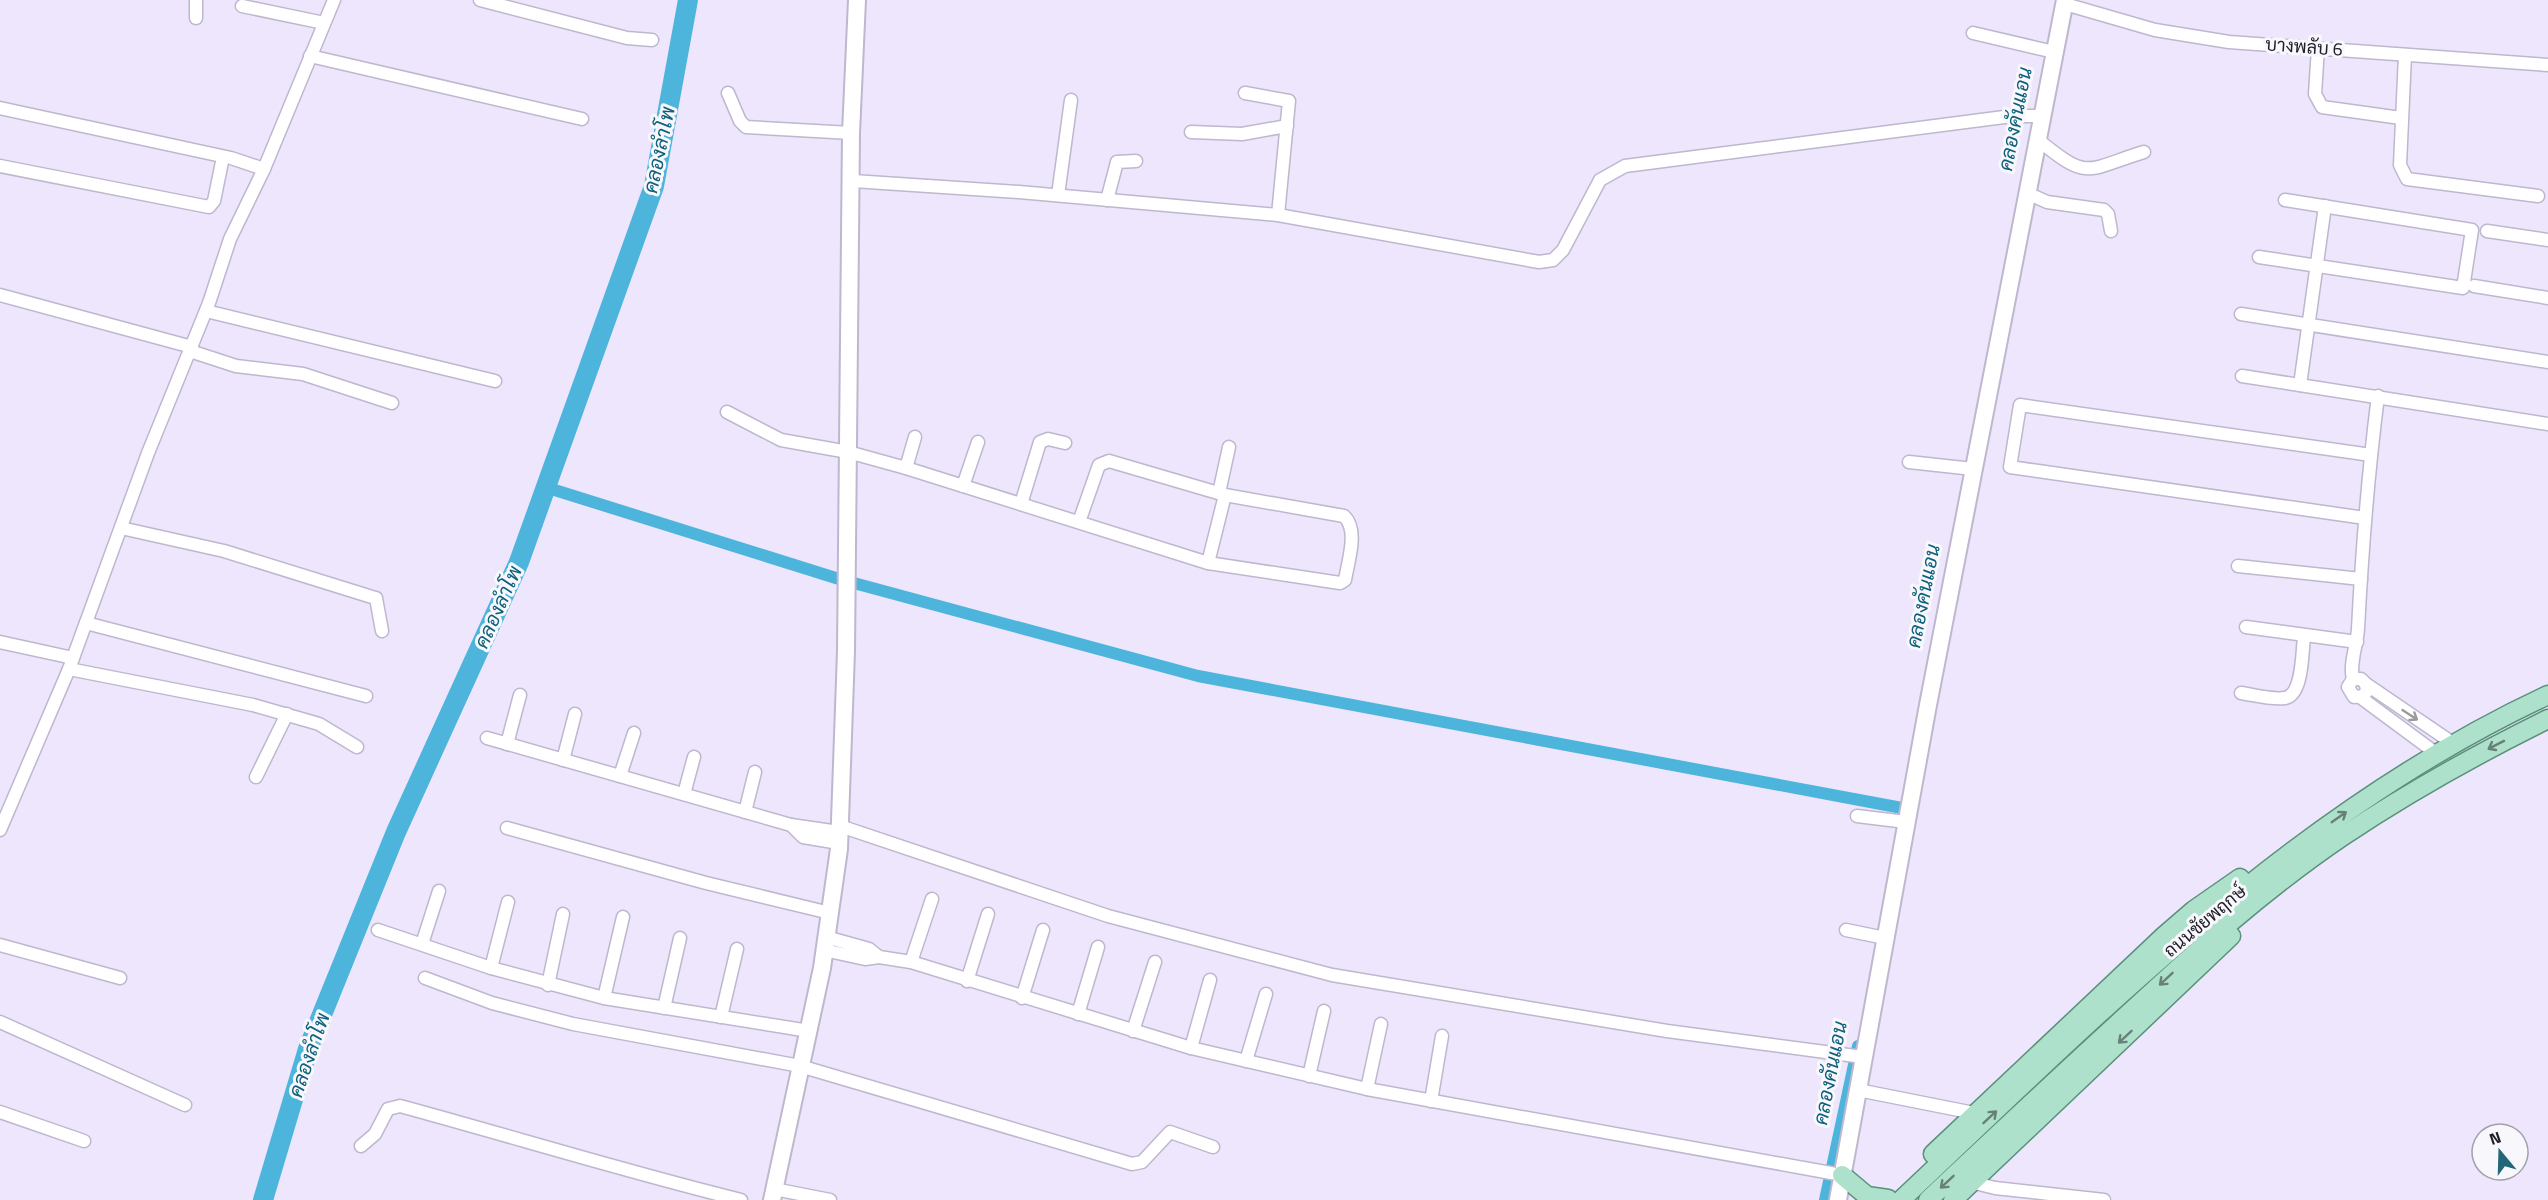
<svg xmlns="http://www.w3.org/2000/svg" width="2548" height="1200" font-family="'Titillium Web',Sarabun,sans-serif">
	<style>
		.lines { fill: none; stroke-linecap: round; stroke-linejoin: round }
		.canal { stroke: #4db4dc; stroke-width: 12 }
		.river { stroke: #4db4dc; stroke-width: 20 }
		.street-casing { stroke: #beb7ce; stroke-width: 15 }
		.secondary-casing { stroke: #beb7ce; stroke-width: 20 }
		.primary-casing { stroke: #59907b; stroke-width: 21 }
		.street { stroke: #fff; stroke-width: 12 }
		.secondary { stroke: #fff; stroke-width: 16 }
		.primary { stroke: #aee1cb; stroke-width: 18 }
		.oneway { stroke: #9b9a9d }
		.oneway2 { stroke: #678078 }
		.labels { text-anchor: middle; stroke-width: 6; stroke-linejoin: round; paint-order: stroke }
		.street-label { font-size: 18px; fill: #201e26; stroke: #f8f7fb }
		.water-label { font-size: 20px; font-style: italic; fill: #0c607c; stroke: #f8f7fb }
	</style>
	<rect width="100%" height="100%" fill="#ede6fd"/>
	<g class="lines">
		<!-- canal -->
		<g class="canal">
			<polyline points="545,487 839,579 1198,676 1902,808"/>
			<polyline points="1825,1200 1858,1046"/>
		</g>
		<!-- river -->
		<polyline class="river" points="263,1200 308,1049 396,832 519,562 654,186 688,0"/>
		<defs>
			<g id="street">
				<polyline points="196,0 196,18"/>
				<polyline points="480,0 627,38 652,40"/>
				<polyline points="2065,4 2155,30 2229,42 2548,65"/>
				<polyline points="242,6 324,23"/>
				<polyline points="1973,33 2054,52"/>
				<polyline points="2318,48 2315,94 2322,107 2401,118"/>
				<polyline points="2405,55 2400,165 2407,179 2538,196"/>
				<polyline points="310,56 582,119"/>
				<polyline points="728,93 740,121 746,127 851,133"/>
				<polyline points="1245,93 1289,101 1278,215"/>
				<polyline points="0,108 231,158 264,169"/>
				<polyline points="1191,132 1242,134 1287,126"/>
				<path d="M2037,139C2090,182 2085,170 2144,152"/>
				<polyline points="0,166 209,207 214,201 223,157"/>
				<polyline points="853,181 1019,192 1278,215 1539,262 1553,260 1563,250 1600,180 1625,166 2012,116 2042,116"/>
				<polyline points="2027,193 2047,202 2104,210 2108,214 2111,231"/>
				<polyline points="1058,195 1071,100"/>
				<polyline points="1107,200 1117,162 1136,161"/>
				<polyline points="2487,231 2548,240"/>
				<polyline points="2259,257 2463,288 2472,230 2285,200"/>
				<polyline points="2474,286 2548,298"/>
				<polyline points="0,295 192,347"/>
				<polyline points="206,311 495,381"/>
				<polyline points="2241,314 2548,362"/>
				<polyline points="190,351 236,366 303,374 392,403"/>
				<polyline points="2242,376 2548,424"/>
				<polyline points="2300,385 2325,206"/>
				<path d="M727,412L781,440L848,452L906,468L1208,563L1340,583L1345,580C1348,561 1359,530 1344,516L1225,495L1109,461L1099,465L1079,522"/>
				<polyline points="1909,462 1973,469"/>
				<polyline points="906,468 915,437"/>
				<polyline points="963,486 978,442"/>
				<polyline points="1219,493 1229,447"/>
				<polyline points="1021,504 1040,442 1048,439 1065,443"/>
				<polyline points="2365,518 2010,467 2020,405 2371,455"/>
				<polyline points="121,528 224,551 372,597 376,598 382,631"/>
				<polyline points="1208,563 1225,495"/>
				<polyline points="2238,566 2361,579"/>
				<polyline points="86,623 366,696"/>
				<polyline points="2246,627 2357,642"/>
				<polyline points="0,642 73,658"/>
				<polyline points="69,669 253,705 319,724 357,747"/>
				<path d="M2353,679H2361L2366,684L2367,691L2363,696L2354,697L2348,687L2353,679C2349,664 2357,645 2358,629C2362,551 2368,474 2378,396"/>
				<polyline points="2366,684 2454,744"/>
				<path d="M2241,693C2254,695 2272,700 2285,698C2303,695 2302,652 2304,637"/>
				<polyline points="2360,697 2437,754"/>
				<polyline points="487,738 791,825"/>
				<polyline points="507,744 520,695"/>
				<polyline points="563,760 575,714"/>
				<polyline points="620,776 634,733"/>
				<polyline points="256,777 287,714"/>
				<polyline points="684,794 694,757"/>
				<polyline points="745,812 755,772"/>
				<polyline points="1857,816 1906,822"/>
				<polyline points="840,826 1108,916 1332,975 1667,1031 1863,1057"/>
				<polyline points="507,828 706,883 830,913"/>
				<polyline points="0,830 69,669 148,453 209,303 230,239 264,169 334,0"/>
				<polyline points="839,843 803,837 791,825 839,832"/>
				<polyline points="378,930 491,968 604,998 809,1031"/>
				<polyline points="1846,930 1885,938"/>
				<polyline points="422,944 439,891"/>
				<polyline points="0,945 120,978"/>
				<polyline points="824,950 865,959 879,957 869,949 826,937"/>
				<polyline points="879,957 911,962 1191,1048 1367,1089 1842,1175"/>
				<polyline points="911,962 932,899"/>
				<polyline points="491,968 508,902"/>
				<polyline points="425,978 492,1003 573,1024 800,1066 1132,1164 1142,1162 1170,1132 1213,1147"/>
				<polyline points="967,981 988,914"/>
				<polyline points="548,985 563,914"/>
				<polyline points="604,998 623,917"/>
				<polyline points="1022,998 1043,930"/>
				<polyline points="664,1008 680,938"/>
				<polyline points="1078,1014 1098,947"/>
				<polyline points="721,1017 737,949"/>
				<polyline points="0,1022 185,1105"/>
				<polyline points="1133,1031 1155,962"/>
				<polyline points="1191,1048 1210,980"/>
				<polyline points="1246,1061 1266,994"/>
				<polyline points="1309,1076 1324,1011"/>
				<polyline points="1367,1089 1381,1024"/>
				<polyline points="1858,1090 1974,1113"/>
				<polyline points="1431,1101 1442,1036"/>
				<polyline points="0,1112 84,1141"/>
				<path d="M361,1146L375,1134L388,1109L400,1106C514,1137 627,1172 741,1200"/>
				<polyline points="1971,1182 1995,1188 2104,1200"/>
				<polyline points="774,1189 830,1200"/>
			</g>
			<g id="secondary">
				<polyline points="772,1200 822,968 839,849 846,651 851,133 857,0"/>
				<polyline points="1838,1200 1928,705 2065,0"/>
			</g>
			<g id="primary">
				<polyline points="1933,1154 2165,935 2194,910 2240,878"/>
				<polyline points="1842,1175 1867,1196 1888,1199"/>
				<path d="M1901,1200C2101,1012 2296,812 2548,695"/>
				<path d="M1928,1200C1994,1138 2060,1076 2127,1015C2196,951 2266,888 2343,836C2409,792 2477,754 2548,719"/>
				<polyline points="1953,1200 2231,936"/>
			</g>
		</defs>
		<!-- street casing -->
		<use href="#street" class="street-casing"/>
		<!-- secondary casing -->
		<use href="#secondary" class="secondary-casing"/>
		<!-- primary casing -->
		<use href="#primary" class="primary-casing"/>
		<!-- street -->
		<use href="#street" class="street"/>
		<!-- secondary -->
		<use href="#secondary" class="secondary"/>
		<!-- primary -->
		<use href="#primary" class="primary"/>
	</g>
	<!-- one-way arrows -->
	<defs><path id="oneway-shaft" d="M-6 0H5M1.5-3L5.5 0L1.5 3" fill="none" stroke-width="1.6" stroke-linecap="round" stroke-linejoin="round" transform="scale(1.5)"/></defs>
	<use class="oneway" href="#oneway-shaft" transform="translate(2410 715) rotate(33)"/>
	<g class="oneway2">
		<use href="#oneway-shaft" transform="translate(2496 745) rotate(153)"/>
		<use href="#oneway-shaft" transform="translate(2339 817) rotate(-35)"/>
		<use href="#oneway-shaft" transform="translate(2166 979) rotate(137)"/>
		<use href="#oneway-shaft" transform="translate(2125 1037) rotate(137)"/>
		<use href="#oneway-shaft" transform="translate(1990 1117) rotate(-43)"/>
		<use href="#oneway-shaft" transform="translate(1947 1182) rotate(137)"/>
	</g>
	<g class="labels">
		<!-- street labels -->
		<g class="street-label">
			<text transform="translate(2304 47) rotate(4)" y="6">บางพลับ 6</text>
			<text transform="translate(2205 921) rotate(-40)" y="6">ถนนชัยพฤกษ์</text>
		</g>
		<!-- water labels -->
		<g class="water-label">
			<text transform="translate(2015 119) rotate(-79)" y="7">คลองคันแอน</text>
			<text transform="translate(659 150) rotate(-78)" y="7">คลองลำโพ</text>
			<text transform="translate(1923 596) rotate(-79)" y="7">คลองคันแอน</text>
			<text transform="translate(498 607) rotate(-66)" y="7">คลองลำโพ</text>
			<text transform="translate(309 1055) rotate(-71)" y="7">คลองลำโพ</text>
			<text transform="translate(1830 1073) rotate(-79)" y="7">คลองคันแอน</text>
		</g>
	</g>
	<!-- north arrow -->
	<g transform="translate(2500 1152) rotate(341)"><circle r="28" fill="#f8f7fb" stroke="#a2a0a6" stroke-width="1.5"/>
	<path d="M0-4.5L10 22L0 15L-10 22Z" fill="#226778"/>
	<text y="-9" font-size="16" font-weight="bold" text-anchor="middle" fill="#201e26">N</text>
	</g>
</svg>
